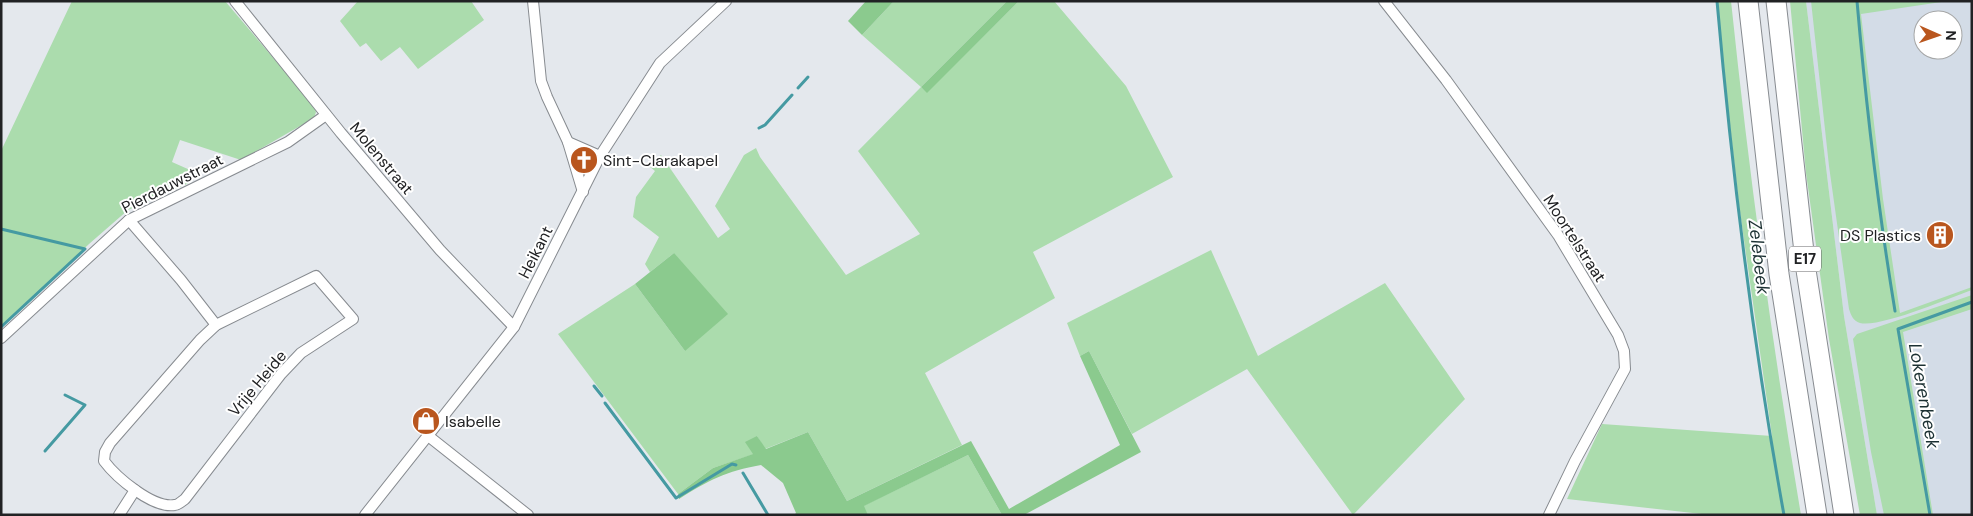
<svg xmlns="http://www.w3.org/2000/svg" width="1973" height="516" font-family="'DM Sans',sans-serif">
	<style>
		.built { fill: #d3dce7; fill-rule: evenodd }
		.green { fill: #abdcad }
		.forest { fill: #8bca8e }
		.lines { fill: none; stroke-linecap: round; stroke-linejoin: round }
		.stream { stroke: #459aa2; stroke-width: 3 }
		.minor-casing { stroke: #878b90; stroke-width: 12 }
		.motorway-casing { stroke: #878b90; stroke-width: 21 }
		.minor { stroke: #fff; stroke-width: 10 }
		.motorway { stroke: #fff; stroke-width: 19 }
		.labels { text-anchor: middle; stroke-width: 4; stroke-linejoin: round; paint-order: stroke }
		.shield { fill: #fff; stroke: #646466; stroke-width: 1 }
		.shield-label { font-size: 15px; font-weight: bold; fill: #212224 }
		.street-label { font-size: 16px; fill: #212224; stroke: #fff }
		.poi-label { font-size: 16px; fill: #212224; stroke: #fff; text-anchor: start }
		.water-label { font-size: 18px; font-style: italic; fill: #1c3133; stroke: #fff }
	</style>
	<rect width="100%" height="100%" fill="#e4e8ed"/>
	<!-- built -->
	<path class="built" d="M1806,1H1972V515H1877L1844,316ZM1923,20H1953V50H1923Z"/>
	<!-- green -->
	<g class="green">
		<polygon points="72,1 225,1 314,106 316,112 314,118 241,160 180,140 172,162 199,174 189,183 128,210 89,244 1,327 1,151"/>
		<polygon points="358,1 471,1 484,20 418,69 400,47 381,61 366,43 360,47 340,21"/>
		<polygon points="894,1 1007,1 921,87 927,92 1019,1 1054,1 1126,86 1173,177 1033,252 1055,298 925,373 962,445 847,501 808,432 765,449 757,436 754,454 713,468 678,494 558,334 635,284 685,351 674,253 650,272 645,264 659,237 633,217 636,197 655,171 649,166 661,155 718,238 730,229 715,206 744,155 756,148 760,157 846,275 920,234 858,151 921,87 862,35"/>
		<path d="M1716,1H1731C1749,173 1772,344 1801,515H1711L1567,499L1602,424L1772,436L1739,205Z"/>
		<polygon points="1790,1 1806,1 1844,316 1877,515 1860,515 1829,339 1806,173"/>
		<path d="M1811,1H1948L1861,14L1883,199L1900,313L1972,287V290C1950,298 1880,328 1860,323C1853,321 1851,315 1849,309L1829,166Z"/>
		<polygon points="1211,250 1258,356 1385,283 1465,399 1353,515 1247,369 1132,434 1089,351 1080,356 1067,323"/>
		<polygon points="1972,295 1972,309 1903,332 1933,515 1884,515 1871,452 1853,339 1857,334"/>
		<polygon points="968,455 1002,515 868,515 863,506"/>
	</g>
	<!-- forest -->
	<g class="forest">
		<polygon points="866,1 894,1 862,35 848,21"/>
		<polygon points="1007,1 1019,1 927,93 921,87"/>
		<polygon points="674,253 728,314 685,351 635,284"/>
		<path d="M1089,351L1141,452L1024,515H1002L968,455L864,506L868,515H794L796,513L783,483L761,465C726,471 709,480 679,499L678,494L713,468L753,454L745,442L757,436L766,449L808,432L847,501L971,441L1009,509L1120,445L1080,356Z"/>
	</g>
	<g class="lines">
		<!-- stream -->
		<g class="stream">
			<path d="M1717,1C1732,173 1753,345 1784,515"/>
			<path d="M1857,1C1866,105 1878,208 1895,311"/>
			<polyline points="798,88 808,77"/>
			<polyline points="759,128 765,125 792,95"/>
			<polyline points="1,229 85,249 1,327"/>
			<polyline points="594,386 602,396"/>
			<polyline points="605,403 676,498 732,464 736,465"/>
			<polyline points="45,451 85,405 65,395"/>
			<polyline points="743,473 768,515"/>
			<polyline points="1930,515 1898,329 1972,302"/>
		</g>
		<defs>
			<g id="minor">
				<polyline points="235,1 341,133 440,250 514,327"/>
				<polyline points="533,1 541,81 547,97 568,142 600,156"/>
				<polyline points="1384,1 1446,80 1558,235 1618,335 1624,351 1625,369 1575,461 1549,515"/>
				<polyline points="568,142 583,192"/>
				<polyline points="129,220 181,280 216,325"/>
				<path d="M316,276L353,319L301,353L281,374L185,499C182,501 178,505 175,505C153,509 116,477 104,461L105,452L110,443L200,340L216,325Z"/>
				<polyline points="1,338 129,220 288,142 326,115"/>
				<polyline points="427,435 528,515"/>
				<polyline points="119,515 135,490"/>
				<polyline points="365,515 514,327 600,156 660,63 726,1"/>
			</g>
			<g id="motorway">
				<polyline points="1748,1 1779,274 1817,515"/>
				<polyline points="1776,1 1806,270 1844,515"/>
			</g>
		</defs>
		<!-- minor casing -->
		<use href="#minor" class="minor-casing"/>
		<!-- motorway casing -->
		<use href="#motorway" class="motorway-casing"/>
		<!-- minor -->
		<use href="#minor" class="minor"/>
		<!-- motorway -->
		<use href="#motorway" class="motorway"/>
	</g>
	<!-- icons -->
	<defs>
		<symbol id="church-disc" viewBox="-11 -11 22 22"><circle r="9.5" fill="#b9561e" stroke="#fff"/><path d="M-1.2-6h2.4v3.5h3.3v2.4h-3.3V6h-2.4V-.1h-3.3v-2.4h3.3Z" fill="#fff"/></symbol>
		<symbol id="building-disc" viewBox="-11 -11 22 22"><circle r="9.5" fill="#b9561e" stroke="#fff"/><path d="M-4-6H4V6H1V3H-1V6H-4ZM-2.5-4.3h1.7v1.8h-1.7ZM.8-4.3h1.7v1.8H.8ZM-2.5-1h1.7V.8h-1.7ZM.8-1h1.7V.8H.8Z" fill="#fff"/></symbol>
		<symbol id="shop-disc" viewBox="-11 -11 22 22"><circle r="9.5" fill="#b9561e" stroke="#fff"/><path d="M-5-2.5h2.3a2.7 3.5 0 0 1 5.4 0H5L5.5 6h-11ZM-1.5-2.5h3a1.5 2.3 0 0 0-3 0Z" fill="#fff"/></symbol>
	</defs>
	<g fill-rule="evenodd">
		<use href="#church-disc" x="568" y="144" width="32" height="32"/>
		<use href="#building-disc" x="1924" y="219" width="32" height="32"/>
		<use href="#shop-disc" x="410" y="405" width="32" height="32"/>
	</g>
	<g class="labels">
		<!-- shield labels -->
		<rect class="shield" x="1789" y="246.5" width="32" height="25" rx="4"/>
		<g class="shield-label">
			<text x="1805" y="264">E17</text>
		</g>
		<!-- street labels -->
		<g class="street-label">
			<text transform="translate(382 158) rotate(50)" y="6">Molenstraat</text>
			<text transform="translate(172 183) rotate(-27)" y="6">Pierdauwstraat</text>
			<text transform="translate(1575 238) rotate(57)" y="6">Moortelstraat</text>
			<text transform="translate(535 252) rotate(-63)" y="6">Heikant</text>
			<text transform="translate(257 383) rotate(-50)" y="6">Vrije Heide</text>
		</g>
		<!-- poi labels -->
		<g class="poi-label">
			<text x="603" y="166">Sint-Clarakapel</text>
			<text x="1921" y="241" text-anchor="end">DS Plastics</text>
			<text x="445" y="427">Isabelle</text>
		</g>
		<!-- water labels -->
		<g class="water-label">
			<text transform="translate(1759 257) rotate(83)" y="6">Zelebeek</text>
			<text transform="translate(1924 396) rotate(80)" y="6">Lokerenbeek</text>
		</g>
	</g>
	<!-- border -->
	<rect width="1973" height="516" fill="none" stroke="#212224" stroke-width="5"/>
	<!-- north arrow -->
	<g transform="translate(1938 35) rotate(92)"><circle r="24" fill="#ffffff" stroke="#a6a7a7"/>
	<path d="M0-4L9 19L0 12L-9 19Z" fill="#b9561e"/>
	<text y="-8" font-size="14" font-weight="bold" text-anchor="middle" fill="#212224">N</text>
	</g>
</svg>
